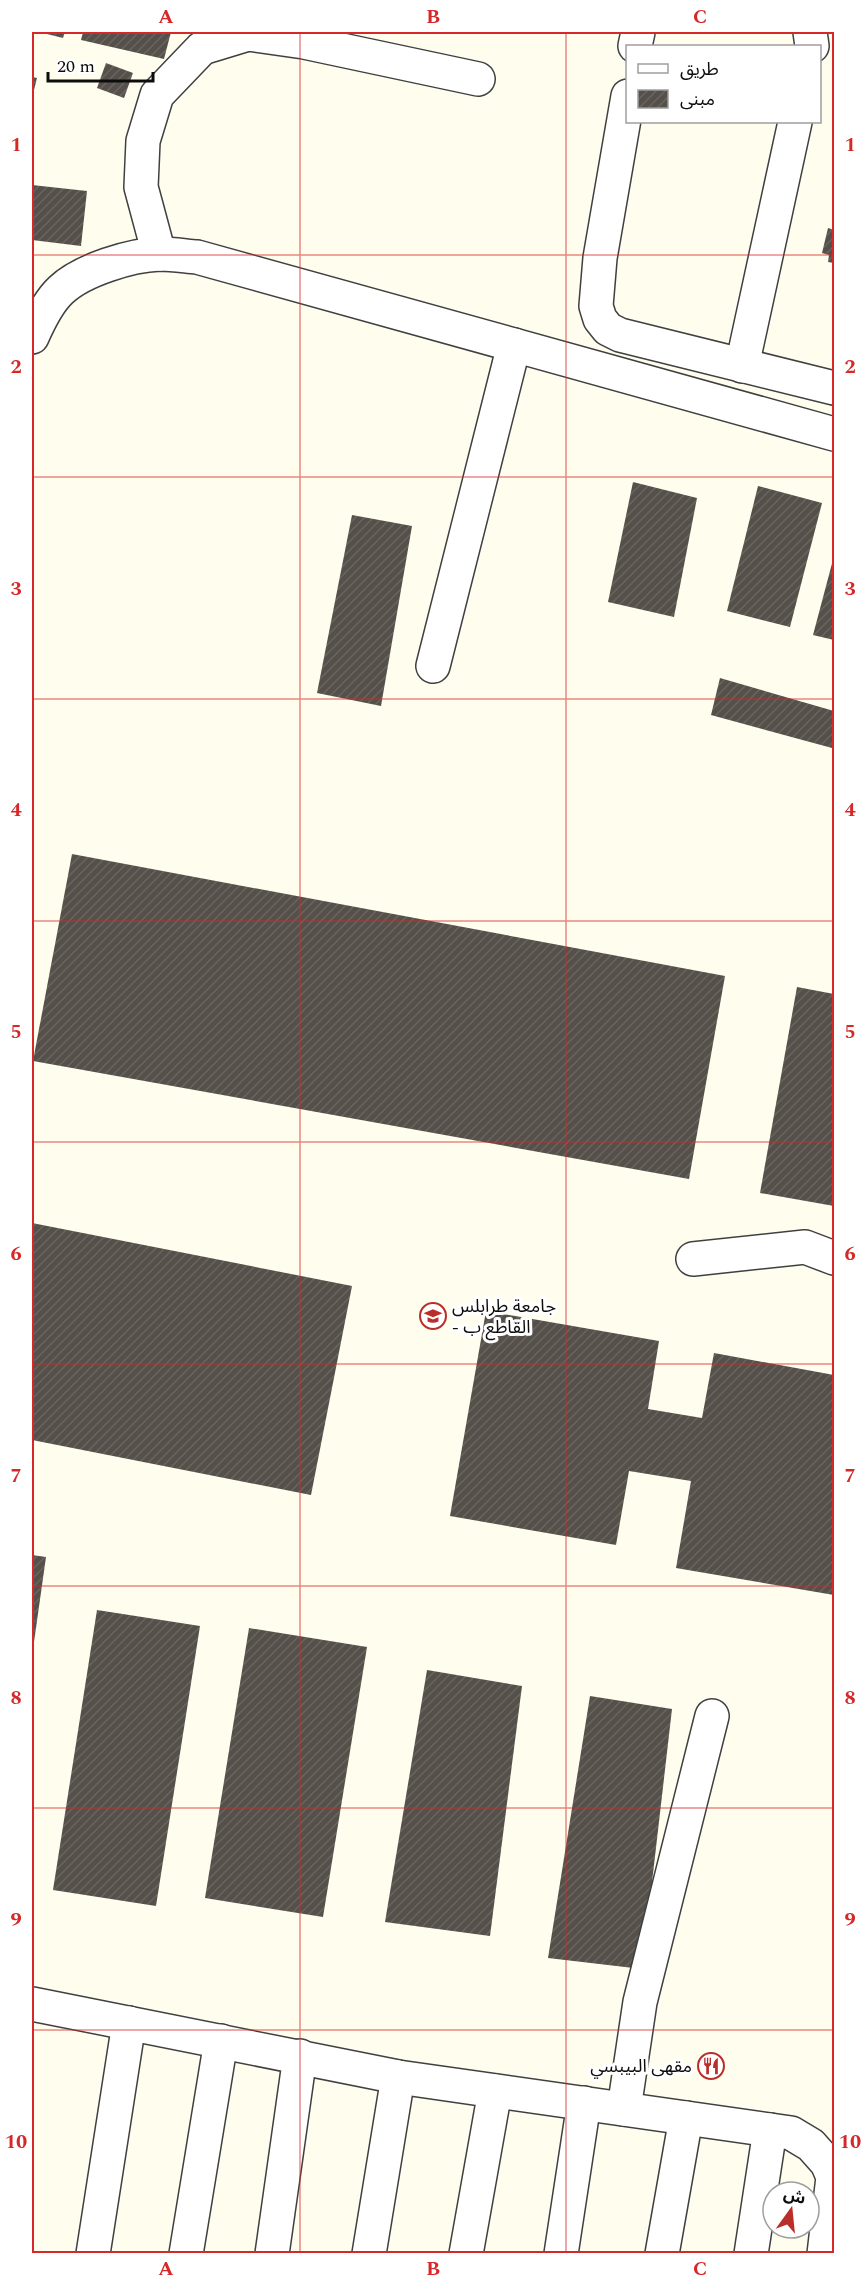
<svg xmlns="http://www.w3.org/2000/svg" width="866" height="2285" font-family="Spectral,'Noto Sans Arabic',serif">
	<style>
		.building { fill: url(#building-hatch) }
		.lines { fill: none; stroke-linecap: round; stroke-linejoin: round }
		.minor-casing { stroke: #404040; stroke-width: 36 }
		.minor { stroke: #fff; stroke-width: 33 }
		.grid { fill: none; stroke: #d62828; stroke-width: 1.5; stroke-opacity: 0.55 }
		.labels { text-anchor: middle; stroke-width: 6; stroke-linejoin: round; paint-order: stroke }
		.poi-label { font-size: 18px; fill: #0d0d0d; stroke: #fff; text-anchor: start }
		.neatline { fill: none; stroke: #d62828; stroke-width: 2 }
		.grid-label { font-size: 20px; text-anchor: middle; font-weight: bold; fill: #d62828 }
	</style>
	<defs>
		<pattern id="building-hatch" width="6" height="6" patternUnits="userSpaceOnUse" patternTransform="scale(1.5)"><rect width="6" height="6" fill="#56504a"/><path d="M-1 1l2-2M0 6l6-6M5 7l2-2" fill="none" stroke="#696460"/></pattern>
	</defs>
	<rect width="100%" height="100%" fill="#fefdee"/>
	<!-- building -->
	<g class="building">
		<polygon points="39,32 65,32 63,38"/>
		<polygon points="83,32 171,32 164,59 81,40"/>
		<polygon points="106,63 133,73 124,98 97,88"/>
		<polygon points="32,77 37,78 32,98"/>
		<polygon points="32,185 87,191 81,246 32,240"/>
		<polygon points="828,228 834,230 834,263 828,262 829,255 822,253"/>
		<polygon points="633,482 697,498 674,617 608,602"/>
		<polygon points="758,486 822,503 790,627 727,611"/>
		<polygon points="352,515 412,526 381,706 317,693"/>
		<polygon points="834,556 834,640 813,635"/>
		<polygon points="720,678 834,711 832,748 711,715"/>
		<polygon points="72,854 725,976 689,1179 33,1061"/>
		<polygon points="797,987 834,994 834,1206 760,1193"/>
		<polygon points="32,1223 352,1286 311,1495 32,1440"/>
		<polygon points="486,1311 659,1341 648,1409 702,1418 714,1353 834,1375 834,1595 676,1568 691,1481 629,1471 616,1545 450,1516"/>
		<polygon points="32,1555 46,1557 33,1649 32,1649"/>
		<polygon points="97,1610 200,1626 156,1906 53,1890"/>
		<polygon points="249,1628 367,1647 323,1917 205,1898"/>
		<polygon points="427,1670 522,1686 490,1936 385,1922"/>
		<polygon points="590,1696 672,1709 642,1969 548,1958"/>
	</g>
	<g class="lines">
		<defs>
			<g id="minor">
				<polyline points="810,32 812,46"/>
				<polyline points="635,46 638,32"/>
				<polyline points="628,96 600,258 596,306 600,319 608,329 620,335 834,388"/>
				<polyline points="159,254 141,187 143,141 157,95 202,48 248,34 304,42 478,79"/>
				<path d="M32,337C39,321 48,302 61,290C82,270 131,255 160,254C172,254 185,256 197,257L834,434"/>
				<polyline points="742,366 795,122"/>
				<polyline points="433,666 514,345"/>
				<polyline points="693,1259 805,1247 834,1258"/>
				<polyline points="32,2004 398,2077 791,2133 811,2145 827,2163 833,2177 824,2254"/>
				<polyline points="624,2109 640,2002 712,1716"/>
				<polyline points="93,2254 129,2023"/>
				<polyline points="186,2254 221,2041"/>
				<polyline points="272,2254 300,2056"/>
				<polyline points="369,2254 398,2077"/>
				<polyline points="466,2254 495,2091"/>
				<polyline points="561,2254 584,2103"/>
				<polyline points="662,2254 686,2118"/>
				<polyline points="751,2254 770,2130"/>
			</g>
		</defs>
		<!-- minor casing -->
		<use href="#minor" class="minor-casing"/>
		<!-- minor -->
		<use href="#minor" class="minor"/>
	</g>
	<!-- grid -->
	<path class="grid" d="M300,32V2254M566,32V2254M32,255H834M32,477H834M32,699H834M32,921H834M32,1142H834M32,1364H834M32,1586H834M32,1808H834M32,2030H834"/>
	<!-- icons -->
	<defs>
		<symbol id="university-ring" viewBox="-11 -11 22 22"><circle r="9.5" fill="#fff" stroke="#b92e29" stroke-width="1.5"/><path d="M0-5L7-2L0 1L-7-2ZM-4 1L0 2.5L4 1V4Q0 6-4 4Z" fill="#b92e29"/></symbol>
		<symbol id="restaurant-ring" viewBox="-11 -11 22 22"><circle r="9.5" fill="#fff" stroke="#b92e29" stroke-width="1.5"/><path d="M-5-6h1v4h1v-4h1v4h1v-4h1v5L-1.5 .5V6h-2V.5L-5-1ZM5-6V6H3V1.5H1.5Q1.5-4 5-6Z" fill="#b92e29"/></symbol>
	</defs>
	<g fill-rule="evenodd">
		<use href="#university-ring" x="418" y="1301" width="30" height="30"/>
		<use href="#restaurant-ring" x="696" y="2051" width="30" height="30"/>
	</g>
	<g class="labels">
		<!-- poi labels -->
		<g class="poi-label">
			<text x="452" y="1312">جامعة طرابلس<tspan x="452" dy="21">- القاطع ب</tspan></text>
			<text x="692" y="2072" text-anchor="end">مقهى البيبسي</text>
		</g>
	</g>
	<!-- border -->
	<rect width="866" height="2285" fill="none" stroke="#ffffff" stroke-width="66"/>
	<!-- legend -->
	<rect x="626" y="45" width="195" height="78" fill="#ffffff" stroke="#9e9e9e" stroke-width="1.5"/>
	<rect x="638" y="64" width="30" height="9" fill="#ffffff" stroke="#9e9e9e" stroke-width="1.5"/>
	<text x="680" y="75" font-size="18" fill="#0d0d0d">طريق</text>
	<rect x="638" y="90" width="30" height="18" fill="url(#building-hatch)" stroke="#9e9e9e" stroke-width="1.5"/>
	<text x="680" y="105" font-size="18" fill="#0d0d0d">مبنى</text>
	<!-- north arrow -->
	<g transform="translate(791 2210) rotate(15)"><circle r="28" fill="#ffffff" stroke="#9e9e9e" stroke-width="1.5"/>
	<path d="M0-4.5L10 22L0 15L-10 22Z" fill="#b92e29"/>
	<text y="-9" font-size="16" font-weight="bold" text-anchor="middle" fill="#0d0d0d">ش</text>
	</g>
	<!-- scale -->
	<path d="M48 72v9h105v-9" fill="none" stroke="#0d0d0d" stroke-width="3"/>
	<text x="57" y="72" font-size="18" fill="#0d0d0d" stroke="#ffffff" stroke-width="4.5" paint-order="stroke">20 m</text>
	<rect x="33" y="33" width="800" height="2219" class="neatline"/>
	<g class="grid-label">
		<text x="166" y="23">A</text>
		<text x="433" y="23">B</text>
		<text x="700" y="23">C</text>
		<text x="16" y="151">1</text>
		<text x="850" y="151">1</text>
		<text x="16" y="373">2</text>
		<text x="850" y="373">2</text>
		<text x="16" y="595">3</text>
		<text x="850" y="595">3</text>
		<text x="16" y="816">4</text>
		<text x="850" y="816">4</text>
		<text x="16" y="1038">5</text>
		<text x="850" y="1038">5</text>
		<text x="16" y="1260">6</text>
		<text x="850" y="1260">6</text>
		<text x="16" y="1482">7</text>
		<text x="850" y="1482">7</text>
		<text x="16" y="1704">8</text>
		<text x="850" y="1704">8</text>
		<text x="16" y="1926">9</text>
		<text x="850" y="1926">9</text>
		<text x="16" y="2148">10</text>
		<text x="850" y="2148">10</text>
		<text x="166" y="2275">A</text>
		<text x="433" y="2275">B</text>
		<text x="700" y="2275">C</text>
	</g>
</svg>
